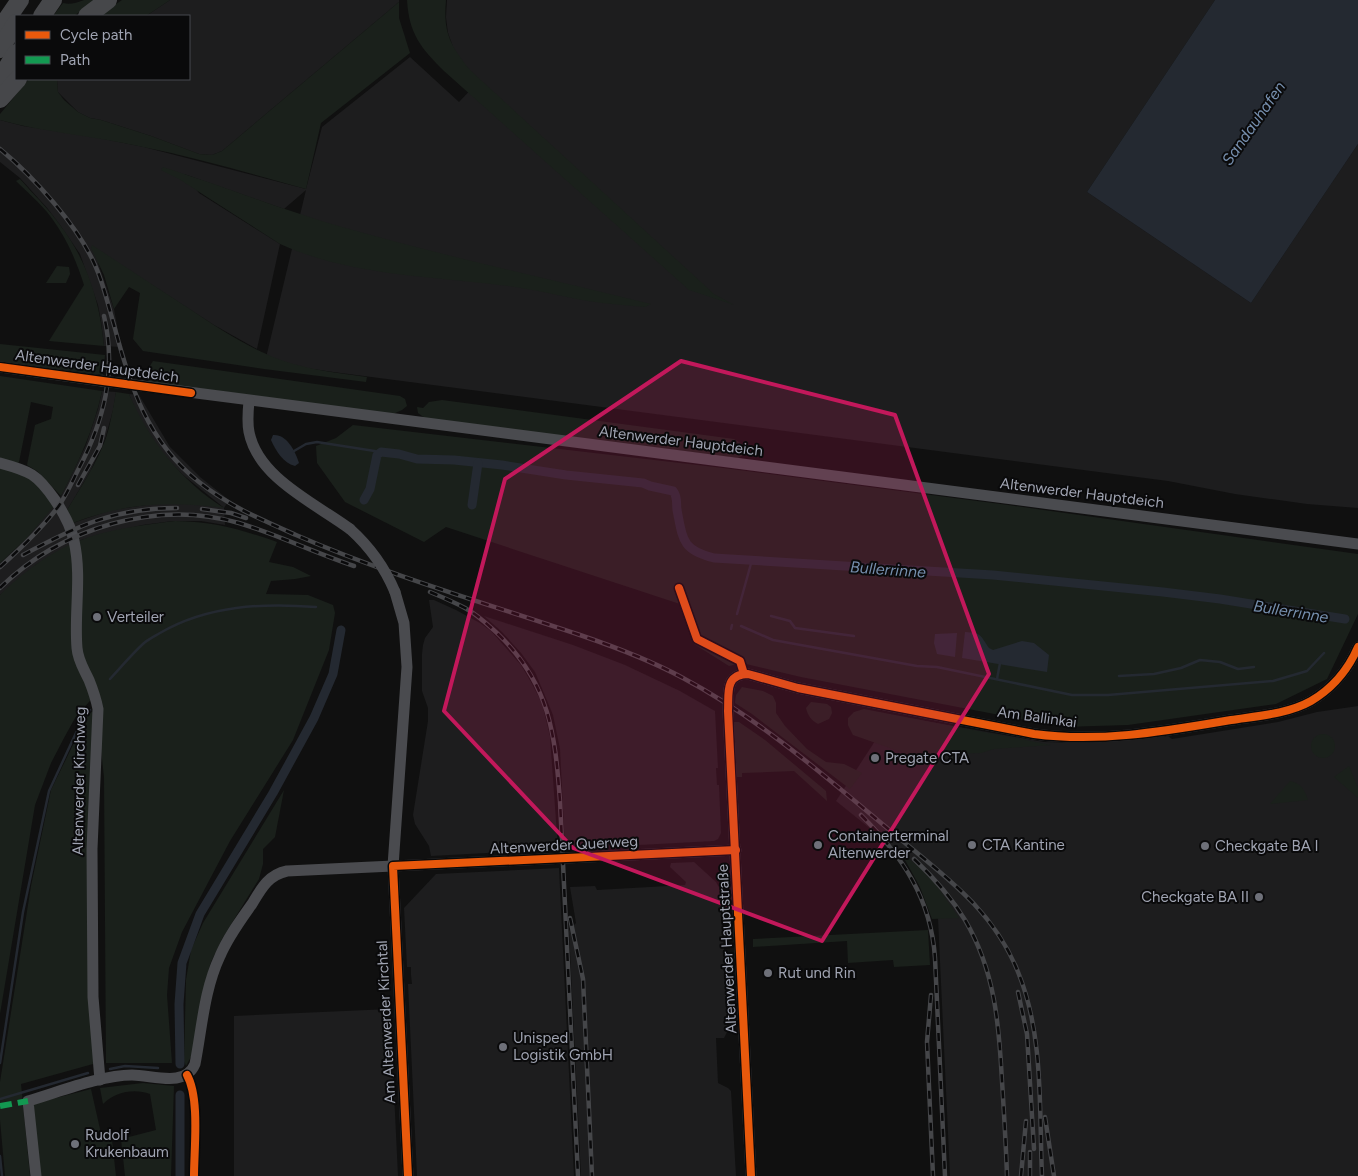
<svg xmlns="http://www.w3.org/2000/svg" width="1358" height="1176" font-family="Figtree,sans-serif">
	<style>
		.built { fill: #1d1d1e }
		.green { fill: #1a201b }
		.water { fill: #242931 }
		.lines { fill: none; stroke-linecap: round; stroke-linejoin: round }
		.stream { stroke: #242931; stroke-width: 2.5 }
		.canal { stroke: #242931; stroke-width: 9 }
		.minor { stroke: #4a4b4f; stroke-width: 11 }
		.highway { stroke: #46474a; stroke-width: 18 }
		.rail-casing { stroke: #454649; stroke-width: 4.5 }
		.rail { stroke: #0a0a0b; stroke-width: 2.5; stroke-dasharray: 8; stroke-linecap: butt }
		.minor-bridge { stroke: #4a4b4f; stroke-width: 11 }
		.quiet { stroke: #139951; stroke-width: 6; stroke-dasharray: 12 6; stroke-linecap: butt }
		.cycleway-casing { stroke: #0a0a0b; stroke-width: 11 }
		.cycleway { stroke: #e8590c; stroke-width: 8 }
		.marked { fill: #c2185b; fill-opacity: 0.2; stroke: #c2185b; stroke-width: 4; stroke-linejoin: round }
		.poi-dot { fill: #6e7079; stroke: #0a0a0b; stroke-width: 2 }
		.labels { text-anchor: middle; stroke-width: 4; stroke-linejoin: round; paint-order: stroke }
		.street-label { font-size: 15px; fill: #a0a4b2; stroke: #0a0a0b }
		.poi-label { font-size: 15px; fill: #a0a4b2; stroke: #0a0a0b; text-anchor: start }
		.water-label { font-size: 16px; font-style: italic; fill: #768fae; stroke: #0a0a0b }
	</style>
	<rect width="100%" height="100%" fill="#101010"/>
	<!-- built -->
	<g class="built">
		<polygon points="170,0 399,0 399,2 222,151 212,155 199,154 151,136 101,120 90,118 78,112 58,92 57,79 189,79 189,16 146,16"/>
		<polygon points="447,0 1215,0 1087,192 1251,303 1358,144 1358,508 1307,504 1235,494 1168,481 333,372 265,362 306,190 284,209 184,174 199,193 280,244 257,349 214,325 146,281 98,263 114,309 121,347 104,346 101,321 98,305 80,254 60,225 48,209 20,178 0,162 0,120 23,126 89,136 144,147 306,189 322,127 410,57 459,102 478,82 462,64 453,47 448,33 446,17"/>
		<polygon points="102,391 116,392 113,410 105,439 90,472 67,510 73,523 111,510 160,503 196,504 223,507 182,474 162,453 138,416 129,394 139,395 170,447 200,477 229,500 224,508 225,525 201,521 173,521 142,525 81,540 37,564 0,595 0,563 26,539 61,496 86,445 98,409"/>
		<polygon points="429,600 434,600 456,610 480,623 491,631 521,665 531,682 542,703 550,736 558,849 431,856 429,846 415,824 413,815 428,721 428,708 422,691 422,654 423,645 425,638 433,627"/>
		<polygon points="484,616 573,645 625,665 680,691 715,711 718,768 716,768 717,785 719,785 721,833 718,839 714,841 565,849 560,749 553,715 535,672 521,653 502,632"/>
		<polygon points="1358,706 1358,1176 950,1176 938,918 926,901 909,860 836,801 875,741 886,714 1044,742 1087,743 1168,736 1172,739 1278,722 1317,712"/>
		<polygon points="694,862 716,882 721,891 728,1030 724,1038 716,1038 718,1083 728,1088 731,1091 736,1176 581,1176 569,931 576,923 570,887 595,886 597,890 685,885 686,882 670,867 671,863"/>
		<polygon points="559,868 574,1176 417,1176 408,984 412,984 411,975 411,967 407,967 404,908 436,874"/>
		<polygon points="390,1009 398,1176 234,1176 234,1016"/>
	</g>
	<!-- green -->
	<g class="green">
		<path d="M84,0H95L74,16H53L63,3C70,5 76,3 84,0Z"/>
		<polygon points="122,0 170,0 146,16 99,16"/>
		<path d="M407,0H446C443,32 450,45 470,70L714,294L734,305L689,290L444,71C421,48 409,34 407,0Z"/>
		<path d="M399,2V18L410,53L321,123L306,189C252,174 198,158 143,147C95,136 47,133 0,120V114L29,79H57L58,92L64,100L78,112L90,118L101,120L151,136L199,154L212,155L222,151Z"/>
		<path d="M163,167C223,186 282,210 342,227C444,256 548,279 651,304L645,307C626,305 607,304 588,301C559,296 529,288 499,285C426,276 348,275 280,244L179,179L161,170Z"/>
		<path d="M20,179C33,194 48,208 60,225C87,260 100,302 104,346L49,341L84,285C76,259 64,233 47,212C38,201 26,191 16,181Z"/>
		<path d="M92,245C121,264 150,283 179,302C211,323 245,347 281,360C309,370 338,373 367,377L366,382L264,369L143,351L133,339L140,293L129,287L114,309L104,275L91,248Z"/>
		<polygon points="57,266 69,267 70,274 66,283 46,283"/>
		<polygon points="0,344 105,355 103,375 0,362"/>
		<polygon points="153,361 400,396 405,399 407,406 402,410 393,414 149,382 145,374"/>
		<path d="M0,376L102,391C94,429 79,461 61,496L37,471L27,465L35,425L51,419L53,407L31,402L19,462L18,463L0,459Z"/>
		<path d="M116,392L129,394C149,440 181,481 224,508C170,501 124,503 73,523L67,510C81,487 97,463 106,438C111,423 113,407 116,392Z"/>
		<polygon points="442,400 734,439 742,444 744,449 742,456 738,458 426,419 418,413 417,407 423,408 429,402"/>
		<polygon points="353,425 723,468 1008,505 1358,554 1358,614 1327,679 1276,704 1128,725 1062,727 801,677 742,663 729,666 694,644 680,604 446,527 424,542 345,502 317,463 316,446 336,438"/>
		<polygon points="0,466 36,478 54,506 26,539 0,563"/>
		<path d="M175,521C216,522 239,529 277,542L269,562L293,567L311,576L295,579L271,581L266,594L308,595L333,605L335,613L329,650L293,740L230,841L182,932L169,968L167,995L172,1063H106L104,777L95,695L75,718L64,738L51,763L35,805L0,1014V595C21,574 49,553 76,542C107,529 142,525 175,521Z"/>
		<polygon points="742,687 763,691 773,696 776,703 776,713 785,726 807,749 826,762 844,764 862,773 850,789 752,714 735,703 736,695"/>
		<path d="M811,702L827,704L831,707L832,713L829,719L818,724C811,720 808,716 806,708Z"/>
		<polygon points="864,709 1051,745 994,749 981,753 910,755 853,735 848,725 848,718 854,712"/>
		<polygon points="94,711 93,1064 21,1084 30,1176 5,1176 0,1120 0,1082 31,886 51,790 88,714"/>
		<polygon points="734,722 739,722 765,740 826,791 827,801 794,771 742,773 742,777 736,777"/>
		<circle cx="1323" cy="746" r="12"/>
		<polygon points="1349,766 1358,788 1358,798 1334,777"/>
		<path d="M1290,781C1302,784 1304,789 1308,800L1270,804Z"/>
		<polygon points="284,790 275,837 263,849 263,864 259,879 222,939 211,962 205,984 192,1055 186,1066 184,1061 186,980 191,950 203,923"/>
		<polygon points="900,851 921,869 937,886 959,918 932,919 920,887"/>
		<polygon points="928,930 930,965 894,967 893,960 848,963 847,941 753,947 753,939"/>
		<path d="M143,1083L174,1086L171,1176H125L121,1139L156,1130L150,1094C134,1088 115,1092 103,1104L100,1088Z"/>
		<polygon points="91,1089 100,1129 100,1141 112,1140 116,1176 40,1176 32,1104"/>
	</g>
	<!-- water -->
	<g class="water">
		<polygon points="1215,0 1358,0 1358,144 1251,303 1087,192"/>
		<path d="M273,435C287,434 295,451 299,463L295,466C283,463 276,451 271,440Z"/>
		<path d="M965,632C982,633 980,635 989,648L993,650L1022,641L1034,643L1049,655L1047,672L962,658Z"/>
		<polygon points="957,633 955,657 937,654 934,643 935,634"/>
	</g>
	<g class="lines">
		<!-- stream -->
		<g class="stream">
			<polyline points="294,451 306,444 317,442 381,452"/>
			<polyline points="737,614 752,560"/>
			<polyline points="771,616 790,621 795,628 854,636"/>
			<polyline points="741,626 773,640 917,666 937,667 1072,695 1108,695 1273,681 1307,671 1324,653"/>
			<polyline points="731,629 732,625"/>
			<polyline points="1119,676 1154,674 1181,668 1200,660 1220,662 1238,669 1254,667"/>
			<path d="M110,679C121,667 132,654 144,643C149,639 155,636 160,633C208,605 263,603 316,607"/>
			<polyline points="997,679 1000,663"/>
			<polyline points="0,1063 23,912 49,791 82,720 90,710"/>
			<polyline points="110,1069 125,1066 158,1068"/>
			<polyline points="0,1099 88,1073"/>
			<polyline points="0,1156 2,1176"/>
		</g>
		<!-- canal -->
		<g class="canal">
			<path d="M364,500L370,489L377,455L381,452L399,454L417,459L454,460L502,465L566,475L643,483L650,486L673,491C678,497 676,503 677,510C683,540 682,550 714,558L993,575L1163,592L1220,599L1345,619"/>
			<polyline points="472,505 478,463"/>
			<polyline points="180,1064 179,1004 182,963 200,914 273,793 314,718 333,674 341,630"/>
			<polyline points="180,1095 180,1176"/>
		</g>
		<!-- minor -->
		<g class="minor">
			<polyline points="0,367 102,381"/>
			<polyline points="142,386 1358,544"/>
			<path d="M249,401C248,411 247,422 249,432C258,478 315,503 350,529"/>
			<path d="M0,463C30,471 37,474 55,500C63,512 71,526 74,541C82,576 74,613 77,648C78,661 84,669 89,680C93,690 96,699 98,709L92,849L93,997L100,1080"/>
			<polyline points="395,592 404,623 407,667 393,866 408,1176"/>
			<path d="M36,1176L28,1101C59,1092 101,1075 132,1075C153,1075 185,1088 195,1064C202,1028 204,990 220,956C228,937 240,921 252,904C261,889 268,875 287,871L736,850"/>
			<path d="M751,1176L728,711C729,695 724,674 748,674L798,688L1034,734C1100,743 1166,731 1231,720C1257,716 1288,714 1311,701C1333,688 1348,670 1358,647"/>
		</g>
		<!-- highway -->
		<g class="highway">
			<polyline points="42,16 53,0"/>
			<polyline points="87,16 108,0"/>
			<polyline points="0,29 20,0"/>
			<polyline points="0,49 16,23"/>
			<polyline points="0,79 16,53"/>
			<polyline points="0,99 18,79"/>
		</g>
		<defs>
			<g id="rail">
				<path d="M0,149C33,176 78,226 95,265C104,285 108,305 114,325C130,386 147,441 199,482C229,506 262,520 296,535C388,575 485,603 580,635C615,647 650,660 683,678C760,719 826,777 893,833C943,875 993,909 1018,972C1044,1035 1039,1109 1042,1176"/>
				<polyline points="78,485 100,446 104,428"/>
				<polyline points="202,509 231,513 246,518"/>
				<path d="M23,555C77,526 114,508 177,508"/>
				<path d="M0,567C21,548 41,529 58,507C66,496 72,482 78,470C104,421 117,371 104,316"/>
				<path d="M0,588C61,528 156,499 239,523C278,535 315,553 354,566"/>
				<path d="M430,592C442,597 454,602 465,608C478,615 488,625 498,634C550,684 555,734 560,801L578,1176"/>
				<path d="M861,815C902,856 931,898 935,958L945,1176"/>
				<path d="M914,859C934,878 951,897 965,920C995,971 999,1024 1002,1081C1004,1113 1006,1144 1007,1176"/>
				<polyline points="570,918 583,979 592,1176"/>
				<polyline points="1018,992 1027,1034 1034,1149"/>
				<polyline points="931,995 927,1042 933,1176"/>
				<polyline points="1045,1117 1054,1176"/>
				<polyline points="1030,1152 1030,1176"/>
				<polyline points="1021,1176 1026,1121"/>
			</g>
		</defs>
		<!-- rail casing -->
		<use href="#rail" class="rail-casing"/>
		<!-- rail -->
		<use href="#rail" class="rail"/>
		<!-- minor-bridge -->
		<g class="minor-bridge">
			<polyline points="102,381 142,386"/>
			<path d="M350,529C370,547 385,568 395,592"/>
		</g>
		<!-- quiet -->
		<polyline class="quiet" points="0,1106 28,1101"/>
		<defs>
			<g id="cycleway">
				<polyline points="0,367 191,393"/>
				<polyline points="679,588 697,639 740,661 744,674"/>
				<path d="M187,1075C200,1098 194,1149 194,1176"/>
				<polyline points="408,1176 393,866 736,850"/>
				<path d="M751,1176L728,711C729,695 724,674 748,674L798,688L1034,734C1100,743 1166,731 1231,720C1257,716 1288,714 1311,701C1333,688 1348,670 1358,647"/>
			</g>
		</defs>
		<!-- cycleway casing -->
		<use href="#cycleway" class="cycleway-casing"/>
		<!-- cycleway -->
		<use href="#cycleway" class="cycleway"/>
	</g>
	<!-- marked area -->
	<path class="marked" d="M681,361L895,415L989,674L822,941L573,848L444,711L505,479Z"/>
	<!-- markers -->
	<g class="poi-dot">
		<circle cx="97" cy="617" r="5"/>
		<circle cx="875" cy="758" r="5"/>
		<circle cx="818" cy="845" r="5"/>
		<circle cx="972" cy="845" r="5"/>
		<circle cx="1205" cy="846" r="5"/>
		<circle cx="1259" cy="897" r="5"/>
		<circle cx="768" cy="973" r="5"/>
		<circle cx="503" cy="1047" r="5"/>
		<circle cx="75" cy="1144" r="5"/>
	</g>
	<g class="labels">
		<!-- street labels -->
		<g class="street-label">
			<text transform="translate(97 366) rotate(8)" y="5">Altenwerder Hauptdeich</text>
			<text transform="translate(681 441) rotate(7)" y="5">Altenwerder Hauptdeich</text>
			<text transform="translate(1082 493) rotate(7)" y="5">Altenwerder Hauptdeich</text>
			<text transform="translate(1037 717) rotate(8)" y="5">Am Ballinkai</text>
			<text transform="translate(79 781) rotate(-89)" y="5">Altenwerder Kirchweg</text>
			<text transform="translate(564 845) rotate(-3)" y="5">Altenwerder Querweg</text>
			<text transform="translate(727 949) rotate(-93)" y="5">Altenwerder Hauptstraße</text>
			<text transform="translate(386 1022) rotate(-93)" y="5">Am Altenwerder Kirchtal</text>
		</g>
		<!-- poi labels -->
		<g class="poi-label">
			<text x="107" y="622">Verteiler</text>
			<text x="885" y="763">Pregate CTA</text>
			<text x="828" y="841">Containerterminal<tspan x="828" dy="17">Altenwerder</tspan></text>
			<text x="982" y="850">CTA Kantine</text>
			<text x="1215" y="851">Checkgate BA I</text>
			<text x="1249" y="902" text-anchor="end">Checkgate BA II</text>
			<text x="778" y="978">Rut und Rin</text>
			<text x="513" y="1043">Unisped<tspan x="513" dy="17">Logistik GmbH</tspan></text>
			<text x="85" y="1140">Rudolf<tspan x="85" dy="17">Krukenbaum</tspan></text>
		</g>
		<!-- water labels -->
		<g class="water-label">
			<text transform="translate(1253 123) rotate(-55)" y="6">Sandauhafen</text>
			<text transform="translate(888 569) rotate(4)" y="6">Bullerrinne</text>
			<text transform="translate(1291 611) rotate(9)" y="6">Bullerrinne</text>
		</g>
	</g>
	<!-- legend -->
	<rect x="15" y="15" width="175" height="65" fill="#0a0a0b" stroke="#46484e"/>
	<rect x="25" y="31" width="25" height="8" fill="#e8590c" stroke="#46484e"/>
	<text x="60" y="40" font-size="15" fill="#a0a4b2">Cycle path</text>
	<rect x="25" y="56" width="25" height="8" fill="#139951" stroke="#46484e"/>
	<text x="60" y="65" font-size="15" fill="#a0a4b2">Path</text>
</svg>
